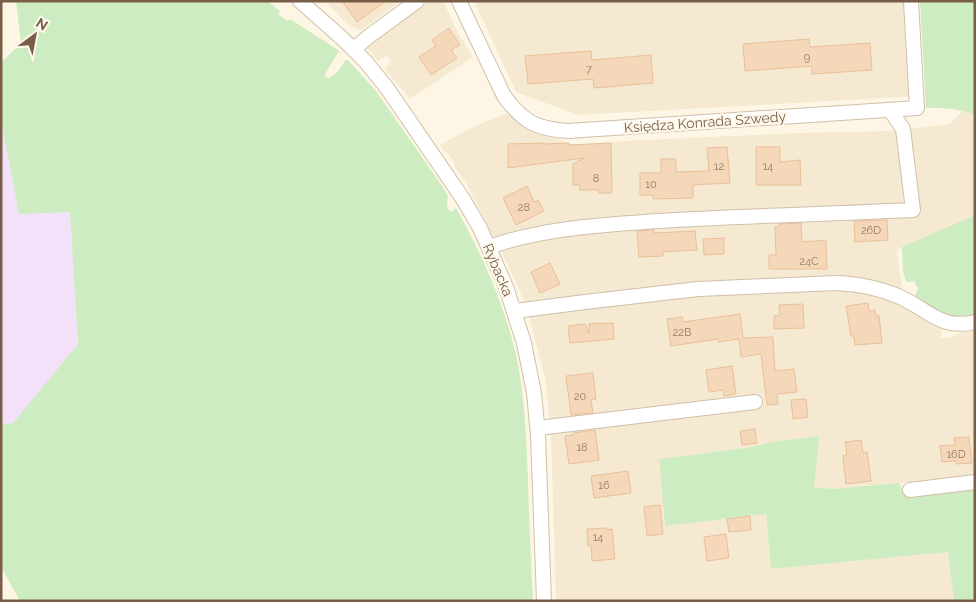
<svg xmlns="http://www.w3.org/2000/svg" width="976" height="602" font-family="Raleway,sans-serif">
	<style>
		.residential { fill: #f6e9d2 }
		.education { fill: #f3e1fa }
		.green { fill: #ceecc1 }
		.building { fill: #f5d7ba; stroke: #e9c099 }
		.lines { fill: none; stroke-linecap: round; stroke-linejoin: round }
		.minor-casing { stroke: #d0bfaa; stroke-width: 16 }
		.minor { stroke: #fff; stroke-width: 14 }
		.labels { text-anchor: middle; stroke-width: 4.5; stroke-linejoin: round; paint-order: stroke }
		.number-label { font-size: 11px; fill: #977c64 }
		.street-label { font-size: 14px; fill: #785e48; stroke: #fff9ec }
	</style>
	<rect width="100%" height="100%" fill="#fef6e4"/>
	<!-- residential -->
	<g class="residential">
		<polygon points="325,1 401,1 360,31 346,23"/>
		<polygon points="429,1 443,1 457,31 473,57 410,99 385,69 391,61 386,55 378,61 367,48"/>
		<polygon points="474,1 911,1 919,96 578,115 516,92"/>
		<polygon points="962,111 969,112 975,115 975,215 897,250 902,288 908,307 942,329 941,338 949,338 959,333 975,329 975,476 832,489 813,487 818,452 819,436 772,442 753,447 659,459 665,526 766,514 771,569 948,552 954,601 556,601 551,433 545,378 526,305 505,259 467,185 454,166 453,160 448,154 444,151 440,145 475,126 506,114 572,145 625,141 798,133 888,131 950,124"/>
	</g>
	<!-- education -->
	<polygon class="education" points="1,120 19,213 70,211 78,344 13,424 1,425"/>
	<!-- green -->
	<g class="green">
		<path d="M16,1H267L280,11L278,14L287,21L290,19L335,48L339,51L326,72L325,77L329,78C337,74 341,68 345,60H348L376,91L444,189L448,196L447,207L451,212L456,208C481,253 503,301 515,351C525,393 526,437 528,479C529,520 531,560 533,601H20L1,567V425L13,423L78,344L70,212L19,214L1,120V67L3,61L21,43Z"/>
		<path d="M920,1H975V115C962,109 941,107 926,108Z"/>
		<polygon points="975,215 975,318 949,318 913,299 918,289 914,281 906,282 903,271 902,247"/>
		<polygon points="819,436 818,452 814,487 832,489 899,483 905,494 975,487 975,601 954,601 948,552 771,569 766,514 665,526 659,459 753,447 772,442"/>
	</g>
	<!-- building -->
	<g class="building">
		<polygon points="342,1 386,1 357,22"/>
		<polygon points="449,28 460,45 451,50 457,58 431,75 419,57 436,46 432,40"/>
		<polygon points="809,39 810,47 870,43 872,70 812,74 812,66 745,71 743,44"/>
		<polygon points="591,51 592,60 651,55 653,83 594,88 593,79 528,84 525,56"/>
		<polygon points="543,143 543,144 569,143 569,145 611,143 612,193 599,193 599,190 580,190 580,185 573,185 573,164 584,158 508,168 508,144"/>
		<polygon points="727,147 730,183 693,185 693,198 653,199 653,195 640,195 640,173 661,173 661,159 676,159 676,172 709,171 707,148"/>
		<polygon points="756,147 780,147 780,162 800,160 801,185 756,185"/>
		<polygon points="527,186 534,202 538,200 544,211 516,225 503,198"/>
		<polygon points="887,220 888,240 855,242 854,221"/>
		<polygon points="801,223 802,242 826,240 827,269 769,269 769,255 776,255 775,227 780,227 779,224"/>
		<polygon points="654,230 654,233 695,231 697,250 663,252 663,256 639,257 637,231"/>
		<polygon points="724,238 724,254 704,255 703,239"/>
		<polygon points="550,263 560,284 540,293 531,272"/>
		<polygon points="868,303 869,311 875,310 876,316 879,316 882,343 855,345 854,336 851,336 846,306"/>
		<polygon points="803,304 804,328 774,329 774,316 780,315 779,305"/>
		<polygon points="740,314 743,338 773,337 775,371 794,369 797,392 777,394 778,404 767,405 761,354 741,357 739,339 718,342 718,339 671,346 667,319 682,317 683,322"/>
		<polygon points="603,323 603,324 613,323 614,339 570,343 568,326 585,324 589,334 589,324"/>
		<polygon points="732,366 736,394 724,396 723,390 709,392 706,370"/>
		<polygon points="593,373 596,399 591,400 593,413 571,415 566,376"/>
		<polygon points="806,399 808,417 793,419 791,400"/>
		<polygon points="755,429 757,443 742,445 740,431"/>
		<polygon points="595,430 599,460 569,464 565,436 573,435 573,433"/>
		<polygon points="969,437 972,463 956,464 956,461 942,462 940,446 955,445 954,438"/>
		<polygon points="861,440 863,453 867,452 871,481 846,484 843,456 847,455 845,442"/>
		<polygon points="628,471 631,493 594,498 591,476"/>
		<polygon points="660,505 663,534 647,536 644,507"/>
		<polygon points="750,516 751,530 729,532 727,519"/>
		<polygon points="607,528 607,530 612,529 615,559 592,561 591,546 588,546 587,529"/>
		<polygon points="726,534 729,558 707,561 704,537"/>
	</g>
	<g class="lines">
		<defs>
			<g id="minor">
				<polyline points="300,1 344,40 365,61 387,88 463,199 480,228 506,287 524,343 534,393 538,435 544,601"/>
				<path d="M459,1L504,96C523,122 536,129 568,131L917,108L911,1"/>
				<polyline points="354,49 368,37 417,1"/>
				<path d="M489,247C543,228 601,225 658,221C743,216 828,214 913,210L903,129L890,110"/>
				<path d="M515,311L585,302L698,289L836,283C859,284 880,288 900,297C929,310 940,330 975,322"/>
				<polyline points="538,428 755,402"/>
				<polyline points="910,490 975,482"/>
			</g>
		</defs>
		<!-- minor casing -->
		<use href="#minor" class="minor-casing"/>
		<!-- minor -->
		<use href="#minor" class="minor"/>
	</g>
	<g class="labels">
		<!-- number labels -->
		<g class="number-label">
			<text x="807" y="61">9</text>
			<text x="589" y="73">7</text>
			<text x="719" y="170">12</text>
			<text x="768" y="170">14</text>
			<text x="596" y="182">8</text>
			<text x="651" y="188">10</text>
			<text x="524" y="211">28</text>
			<text x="871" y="234">26D</text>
			<text x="809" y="265">24C</text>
			<text x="682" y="336">22B</text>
			<text x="580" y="400">20</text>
			<text x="582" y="451">18</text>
			<text x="956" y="458">16D</text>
			<text x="604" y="489">16</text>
			<text x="598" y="541">14</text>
		</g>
		<!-- street labels -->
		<g class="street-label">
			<text transform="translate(705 122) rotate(-4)" y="5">Księdza Konrada Szwedy</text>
			<text transform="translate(498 270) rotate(67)" y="5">Rybacka</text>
		</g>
	</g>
	<!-- border -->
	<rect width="976" height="602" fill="none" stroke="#785e48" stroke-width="5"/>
	<!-- north arrow -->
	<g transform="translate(35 35) rotate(32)" stroke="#fff9ec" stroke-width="4" paint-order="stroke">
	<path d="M0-4L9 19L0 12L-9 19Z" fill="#785e48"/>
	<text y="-8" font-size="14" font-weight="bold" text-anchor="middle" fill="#785e48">N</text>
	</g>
</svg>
